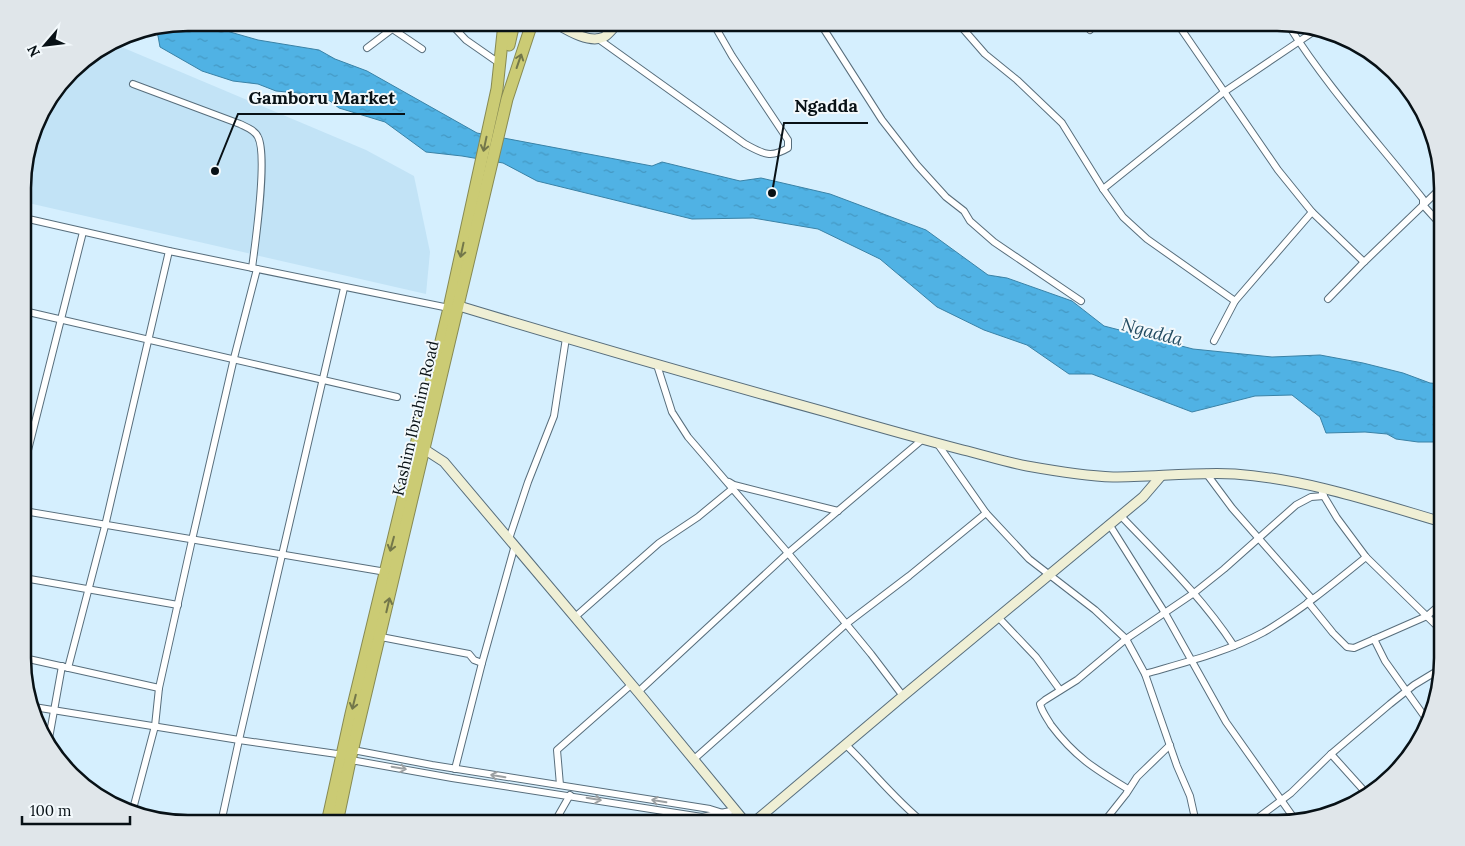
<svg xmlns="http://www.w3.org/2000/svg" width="1465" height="846" font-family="Lora,serif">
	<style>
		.built { fill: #c2e3f6 }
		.water { fill: url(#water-ripples); stroke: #3a82a6 }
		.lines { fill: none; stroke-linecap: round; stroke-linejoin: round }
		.street-casing { stroke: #586e7c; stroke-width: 8 }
		.secondary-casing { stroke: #586e7c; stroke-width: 11 }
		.highway-casing { stroke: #878a53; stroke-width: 13 }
		.street { stroke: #fff; stroke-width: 6 }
		.secondary { stroke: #efefd5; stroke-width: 9 }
		.highway { stroke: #cbcb74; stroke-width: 11 }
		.oneway { stroke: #73774a }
		.oneway2 { stroke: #9ca0a2 }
		.labels { text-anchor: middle; stroke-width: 4; stroke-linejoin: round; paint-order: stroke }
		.street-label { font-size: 16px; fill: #081116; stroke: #f3f9fc }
		.water-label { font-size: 18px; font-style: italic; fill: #224b61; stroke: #f3f9fc }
		.rim { fill: none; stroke: #081116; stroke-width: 2.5 }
		.leader { fill: none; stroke: #081116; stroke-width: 2 }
		.callout-dot { fill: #081116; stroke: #f3f9fc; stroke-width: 2 }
		.callout-label { font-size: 18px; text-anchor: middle; font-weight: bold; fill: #081116; stroke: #f3f9fc; stroke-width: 4; stroke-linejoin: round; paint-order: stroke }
	</style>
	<defs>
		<pattern id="water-ripples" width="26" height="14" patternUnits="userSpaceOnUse" patternTransform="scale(1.25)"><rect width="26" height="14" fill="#50b2e4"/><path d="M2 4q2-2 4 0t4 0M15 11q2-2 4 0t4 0" fill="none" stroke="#4498c3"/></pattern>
	</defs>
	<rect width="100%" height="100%" fill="#d5effe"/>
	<!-- built -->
	<polygon class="built" points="112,43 366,150 414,176 430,252 426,294 24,202 24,167 40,115 79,64"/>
	<!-- water -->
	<polygon class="water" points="188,23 213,23 230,32 258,40 319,50 335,59 367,71 477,133 652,166 662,162 740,181 761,178 830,194 926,230 988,275 1007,278 1072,301 1104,326 1193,349 1272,357 1320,355 1363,363 1403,373 1430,383 1442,384 1442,442 1418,442 1396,439 1387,434 1365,432 1326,433 1320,417 1292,395 1255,396 1192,412 1092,374 1069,374 1027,345 984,330 937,307 880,259 818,229 753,218 692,219 537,181 503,163 462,156 426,152 385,122 339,108 330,101 309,94 276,91 258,84 233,81 202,71 160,47 158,36 155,29"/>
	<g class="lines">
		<defs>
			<g id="street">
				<polyline points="450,23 466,40 499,63"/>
				<polyline points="820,23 882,120 917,165 946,197 964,211 970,221 994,242 1081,301"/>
				<polyline points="958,23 985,54 1017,80 1062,123 1103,189 1123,217 1147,239 1235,301"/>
				<polyline points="1084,23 1090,30"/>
				<polyline points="1177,23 1278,170 1312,212 1364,262"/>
				<path d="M1289,26C1327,87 1378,142 1423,199V205L1442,226"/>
				<polyline points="391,28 422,49"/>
				<path d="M597,38L745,144C762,153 770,159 788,148V140L732,56L713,23"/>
				<polyline points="367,48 400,23"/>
				<path d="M133,84L240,124C246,127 255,130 258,137C268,156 255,245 252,268"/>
				<polyline points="1103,189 1224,92 1313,32"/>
				<polyline points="24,218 169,251 449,308"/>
				<polyline points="1328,299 1364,262 1442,187"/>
				<polyline points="24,311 397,397"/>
				<polyline points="1214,341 1235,301 1312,212"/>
				<polyline points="657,365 672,412 688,437 788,553 871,654 903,696"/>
				<polyline points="937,443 986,513 1029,559 1095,610 1126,639 1145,674 1177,766 1190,796 1196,823"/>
				<polyline points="24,466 83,232"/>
				<polyline points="1206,473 1232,508 1312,599"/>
				<polyline points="729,482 734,485 838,511"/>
				<polyline points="1322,493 1337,518 1366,557 1442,631"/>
				<polyline points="24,511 386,572"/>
				<path d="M1120,515C1160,557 1202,597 1234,646"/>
				<polyline points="1109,524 1165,613 1226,722 1296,821"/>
				<polyline points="509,539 528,482 554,416 566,338"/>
				<polyline points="24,578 178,605"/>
				<polyline points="1308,602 1333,633 1347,647 1354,648 1427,616 1442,603"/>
				<polyline points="575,617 659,543 698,517 732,489"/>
				<polyline points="998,617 1036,657 1060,690"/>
				<polyline points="381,637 469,654 474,660 482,663 515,545"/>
				<polyline points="1374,639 1385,661 1427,720"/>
				<polyline points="24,658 159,688"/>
				<polyline points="68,668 105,526 169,251"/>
				<path d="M1145,674C1186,662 1227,652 1264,632C1300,611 1334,583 1366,557"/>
				<polyline points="638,692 788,553 923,439"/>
				<polyline points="34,707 239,740 344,755"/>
				<polyline points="48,744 62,666"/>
				<path d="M846,745C872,770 895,800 924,823"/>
				<polyline points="353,750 432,765 710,809 723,813"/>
				<polyline points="1331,754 1367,794"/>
				<polyline points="351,760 452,778 702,817 735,810"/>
				<polyline points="693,760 846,624 909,576 986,513"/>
				<polyline points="455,769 482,663"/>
				<polyline points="560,785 557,750 632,684"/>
				<path d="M1128,789C1095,769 1075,757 1051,725C1047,718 1042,712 1040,704L1045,700L1077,680L1126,639L1194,593L1224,569L1296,505L1311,497L1324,496"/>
				<polyline points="133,809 155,726 159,688 192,540 234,358 257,269"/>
				<polyline points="221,823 239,740 344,288"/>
				<polyline points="554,823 570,795"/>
				<polyline points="1103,823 1126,794 1137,777 1170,745"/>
				<polyline points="1251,823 1291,793 1331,754 1390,704 1414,685 1442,668"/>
			</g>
			<g id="secondary">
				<path d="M555,23C567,30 589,44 604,37C609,34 614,27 618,23"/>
				<path d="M459,306C581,343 703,378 826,412C871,425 917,438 963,450C984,455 1005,462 1027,466C1055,471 1084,476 1113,477C1153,477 1194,472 1235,474C1306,479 1374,502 1442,522"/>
				<polyline points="424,449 444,462 638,692 746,823"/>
				<polyline points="753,823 903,696 1143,497 1161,476"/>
			</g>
			<g id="highway">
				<polyline points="509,45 514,23"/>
				<polyline points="327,823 351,714 449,308 497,89 504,23"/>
				<polyline points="337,823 351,756 507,99 532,23"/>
			</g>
		</defs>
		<!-- street casing -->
		<use href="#street" class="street-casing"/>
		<!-- secondary casing -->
		<use href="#secondary" class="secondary-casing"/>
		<!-- highway casing -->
		<use href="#highway" class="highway-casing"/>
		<!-- street -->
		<use href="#street" class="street"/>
		<!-- secondary -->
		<use href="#secondary" class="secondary"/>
		<!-- highway -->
		<use href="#highway" class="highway"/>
	</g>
	<!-- one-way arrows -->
	<defs><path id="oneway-shaft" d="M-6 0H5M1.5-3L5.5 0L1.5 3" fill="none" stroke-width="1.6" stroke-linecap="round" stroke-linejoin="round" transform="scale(1.25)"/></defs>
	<g class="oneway">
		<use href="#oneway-shaft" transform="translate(519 61) rotate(-71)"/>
		<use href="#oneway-shaft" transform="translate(485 144) rotate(102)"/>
		<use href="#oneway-shaft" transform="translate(462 250) rotate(102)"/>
		<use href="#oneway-shaft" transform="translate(392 544) rotate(105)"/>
		<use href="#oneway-shaft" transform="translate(388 605) rotate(-77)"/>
		<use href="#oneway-shaft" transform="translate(354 702) rotate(104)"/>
	</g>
	<g class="oneway2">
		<use href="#oneway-shaft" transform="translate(399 768) rotate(10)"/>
		<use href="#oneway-shaft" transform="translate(498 776) rotate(-171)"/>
		<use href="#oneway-shaft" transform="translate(594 799) rotate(10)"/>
		<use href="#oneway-shaft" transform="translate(659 801) rotate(-171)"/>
	</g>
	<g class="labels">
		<!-- street labels -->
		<g class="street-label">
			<text transform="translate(415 418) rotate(-77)" y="6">Kashim Ibrahim Road</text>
		</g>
		<!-- water labels -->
		<g class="water-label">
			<text transform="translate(1152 332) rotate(15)" y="6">Ngadda</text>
		</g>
	</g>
	<!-- crop -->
	<path d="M0 0H1465V846H0ZM188 31H1277A157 157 0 0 1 1434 188V658A157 157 0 0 1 1277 815H188A157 157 0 0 1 31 658V188A157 157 0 0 1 188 31Z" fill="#e0e6ea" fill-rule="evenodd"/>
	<path class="rim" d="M188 31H1277A157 157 0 0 1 1434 188V658A157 157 0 0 1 1277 815H188A157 157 0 0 1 31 658V188A157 157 0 0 1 188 31Z"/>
	<!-- callouts -->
	<path class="leader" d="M215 171L238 114H405M772 193L784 123H868"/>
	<g class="callout-dot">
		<circle cx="215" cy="171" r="5"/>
		<circle cx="772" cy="193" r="5"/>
	</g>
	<g class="callout-label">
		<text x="322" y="104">Gamboru Market</text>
		<text x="826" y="112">Ngadda</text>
	</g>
	<!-- north arrow -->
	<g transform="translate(45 45) rotate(242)" stroke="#f3f9fc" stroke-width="4" paint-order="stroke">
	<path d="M0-4L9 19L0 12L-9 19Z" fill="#081116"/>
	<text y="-8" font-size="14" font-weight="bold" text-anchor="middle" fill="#081116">N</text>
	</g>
	<!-- scale -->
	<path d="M22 816v8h108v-8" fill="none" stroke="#081116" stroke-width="2.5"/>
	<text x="30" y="816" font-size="15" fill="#081116" stroke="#f3f9fc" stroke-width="4" paint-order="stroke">100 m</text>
</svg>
